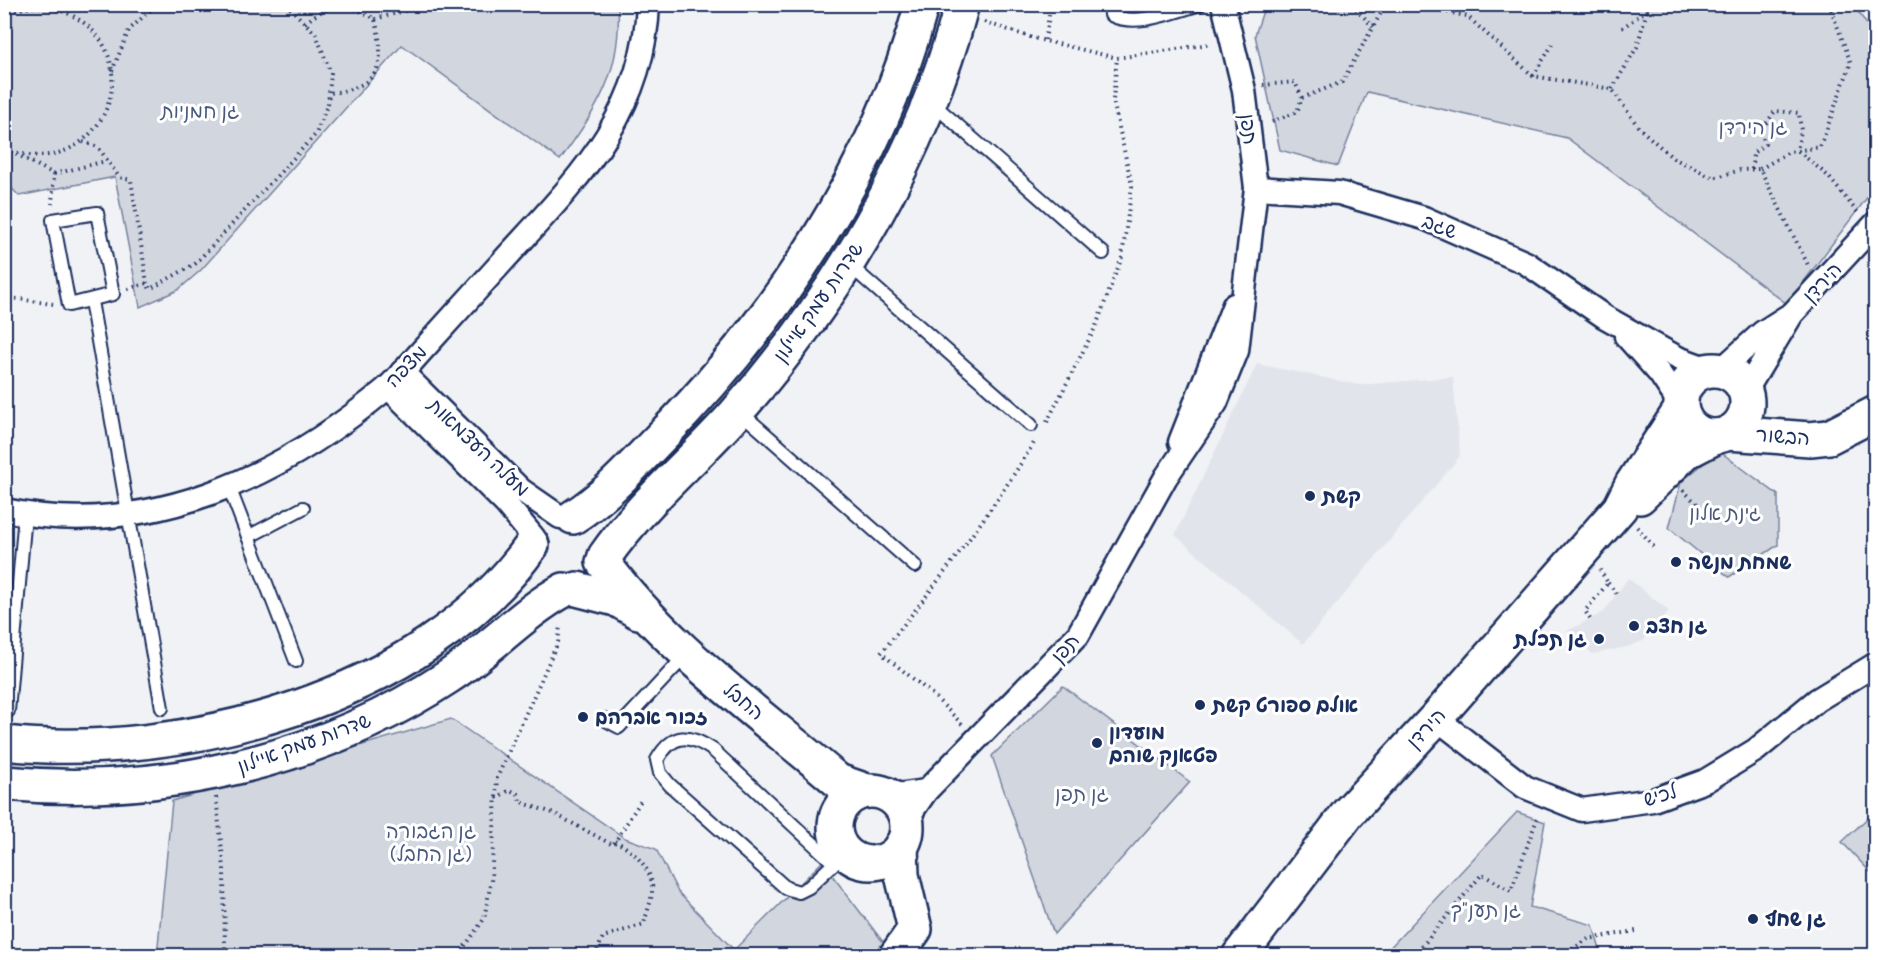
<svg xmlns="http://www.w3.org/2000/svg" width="1880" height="960" font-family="'Patrick Hand','Playpen Sans Hebrew',sans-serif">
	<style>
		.built { fill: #e1e4ea }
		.green { fill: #d2d6df; stroke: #76829e; stroke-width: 1.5 }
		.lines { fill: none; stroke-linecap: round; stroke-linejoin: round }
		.lane-casing { stroke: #1b2f5e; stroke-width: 16 }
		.street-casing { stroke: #1b2f5e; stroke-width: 27 }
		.secondary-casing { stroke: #1b2f5e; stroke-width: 38 }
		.path { stroke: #1b2f5e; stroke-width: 4; stroke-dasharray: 1.5 4.5; stroke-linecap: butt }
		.lane { stroke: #fff; stroke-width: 12 }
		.street { stroke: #fff; stroke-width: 22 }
		.secondary { stroke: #fff; stroke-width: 33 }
		.poi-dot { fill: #1b2f5e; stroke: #fff; stroke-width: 2 }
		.labels { text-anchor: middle; stroke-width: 6; stroke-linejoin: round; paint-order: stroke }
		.park-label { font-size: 20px; fill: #49597e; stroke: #fff }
		.street-label { font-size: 20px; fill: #1b2f5e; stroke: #fff }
		.poi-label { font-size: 20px; font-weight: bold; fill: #1b2f5e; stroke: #fff; text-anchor: start }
	</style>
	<rect width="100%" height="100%" fill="#f1f2f5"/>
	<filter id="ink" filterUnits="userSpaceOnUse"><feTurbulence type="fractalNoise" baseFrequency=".0167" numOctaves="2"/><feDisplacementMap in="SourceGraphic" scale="12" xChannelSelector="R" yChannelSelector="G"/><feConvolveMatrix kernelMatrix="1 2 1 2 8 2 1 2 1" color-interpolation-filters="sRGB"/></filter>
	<g filter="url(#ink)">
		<!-- built -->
		<g class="built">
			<polygon points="1257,364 1359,385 1453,377 1460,456 1303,644 1175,535"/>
			<polygon points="1628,578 1669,611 1643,641 1627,647 1593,654 1567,631 1604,612"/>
		</g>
		<!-- green -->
		<g class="green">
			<path d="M387,5H618C622,73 598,107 560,160L402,45L201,270L178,290L140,307L115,177L19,196L5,181V5Z"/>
			<polygon points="1265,5 1854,5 1875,37 1875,187 1787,304 1567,138 1367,92 1338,166 1280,150 1255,35"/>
			<polygon points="1719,451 1778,495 1778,545 1729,577 1669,528 1681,482"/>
			<polygon points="1063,686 1190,782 1054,934 992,756"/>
			<polygon points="451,719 625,838 656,849 678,892 734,950 822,862 893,955 157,956 172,801"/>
			<polygon points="1875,811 1875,877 1842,842"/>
			<polygon points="1517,812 1545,822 1530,907 1593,925 1600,950 1590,956 1383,955"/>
		</g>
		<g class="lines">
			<defs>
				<g id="lane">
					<path d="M1110,4L1111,15C1137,28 1174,11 1201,4"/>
					<polyline points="932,103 1103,253"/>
					<polygon points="97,213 113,294 69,305 53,220"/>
					<polyline points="847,263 1031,425"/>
					<polyline points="91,301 162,708"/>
					<polyline points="738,410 915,566"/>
					<polyline points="229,487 296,661"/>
					<polyline points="248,537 303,508"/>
					<polyline points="8,711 25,514"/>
					<polyline points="604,719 619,727 687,654"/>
					<path d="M834,863L713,750C689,734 673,732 657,760L660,773L670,785L786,888L799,892L809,887L846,852"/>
				</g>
				<g id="street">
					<polyline points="1256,188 1339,193 1424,218 1526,263 1605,317 1678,358 1711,370"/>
					<polyline points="1626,336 1660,374 1680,404"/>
					<polyline points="1721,370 1763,332 1788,316"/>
					<polyline points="402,372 521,490 560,517"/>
					<polyline points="388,387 506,504 534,538"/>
					<polyline points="1745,392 1792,314 1876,223"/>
					<polyline points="1180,442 1234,305"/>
					<path d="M4,510C147,540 279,478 387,388C401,375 414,359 427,345C452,317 478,289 503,261C574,183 644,117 648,4"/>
					<polyline points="1436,718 1525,787 1582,810 1653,800 1705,781 1756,750 1817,700 1876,664"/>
					<polyline points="890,796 926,791"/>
					<polyline points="906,820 926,791 1078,635 1166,477 1216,403 1237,351 1256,188 1244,90 1223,4"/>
				</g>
				<g id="secondary">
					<circle cx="1714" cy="403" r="33"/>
					<polyline points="1728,433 1810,439 1829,437 1876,413"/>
					<polyline points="1640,497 1686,452 1717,436"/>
					<path d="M573,517C605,497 631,468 657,441C776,321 878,169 922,4"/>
					<path d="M605,556C641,504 692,462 734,415C837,298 922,156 962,4"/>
					<path d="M603,562C664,646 759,713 838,781L867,791"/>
					<polyline points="577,589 616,599 638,612"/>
					<path d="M4,743C182,762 424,698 532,545"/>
					<path d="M4,783C158,798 319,762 448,677C489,651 522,613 564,590"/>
					<circle cx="871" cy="827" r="36"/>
					<polyline points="896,956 915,929 902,875 901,846"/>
					<polyline points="1239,956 1348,813 1436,718 1620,508 1632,484 1681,409"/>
				</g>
			</defs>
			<!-- lane casing -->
			<use href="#lane" class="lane-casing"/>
			<!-- street casing -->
			<use href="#street" class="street-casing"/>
			<!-- secondary casing -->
			<use href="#secondary" class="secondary-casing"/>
			<!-- path -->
			<g class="path">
				<polyline points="454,4 456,14 492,4"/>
				<polyline points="1335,4 1338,4"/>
				<polyline points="1352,4 1373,27"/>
				<polyline points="1406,4 1467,16 1533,76 1612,89 1639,128 1673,158 1714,178 1740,170 1760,169 1808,265"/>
				<polyline points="59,10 63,4"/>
				<path d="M4,15C24,5 47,4 67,13C158,54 99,189 4,148"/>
				<polyline points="375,19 430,4"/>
				<polyline points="984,22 1033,38 1117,58 1210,44"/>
				<path d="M305,23C330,2 348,2 375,19C387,64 380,88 329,93"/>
				<polyline points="1622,28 1647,10 1645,4"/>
				<polyline points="1045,40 1050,9"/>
				<polyline points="112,71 129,30 157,4"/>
				<polyline points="1533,76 1554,42"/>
				<polyline points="1263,85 1295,82 1302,98 1297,112 1269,123"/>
				<polyline points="1612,89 1637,47 1647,10"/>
				<polyline points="1302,98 1342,82 1386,4"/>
				<polyline points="83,142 98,147 119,177 131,180 147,283"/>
				<polyline points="16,154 54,174 52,204"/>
				<polyline points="1752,169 1753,153 1765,144 1761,131 1775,111 1799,113 1801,131 1797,150 1828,176 1858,213"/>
				<polyline points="1760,169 1789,152 1820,147 1851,63 1829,4"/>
				<polyline points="54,174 106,161"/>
				<polyline points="128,289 147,283 150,289 195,264 316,134 328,103 331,74 316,34 286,4"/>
				<polyline points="4,297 53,304"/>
				<polyline points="1047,422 1096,326 1122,257 1132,186 1113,100 1117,58"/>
				<polyline points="1683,490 1700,507 1715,513"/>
				<polyline points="1637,527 1654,547"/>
				<polyline points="1608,583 1617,594"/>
				<polyline points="1590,619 1585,611 1608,583 1600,570"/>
				<path d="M962,724L932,694L881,653C936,585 989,516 1035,441"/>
				<polyline points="216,797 224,868 225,956"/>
				<polyline points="496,798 510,790 518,794 520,802 553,813 613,845 642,799"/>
				<polyline points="458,956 484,919 491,882 497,778 558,642 560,625"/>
				<path d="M595,956L603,937L644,924C646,914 651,903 652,892C655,871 632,849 615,841"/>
				<polyline points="732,956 734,950"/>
				<polyline points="1414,956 1482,874 1511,891 1538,816"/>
				<polyline points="1562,956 1588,939 1636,931"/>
			</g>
			<!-- lane -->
			<use href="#lane" class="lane"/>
			<!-- street -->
			<use href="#street" class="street"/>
			<!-- secondary -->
			<use href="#secondary" class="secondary"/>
		</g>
	</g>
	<!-- markers -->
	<g class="poi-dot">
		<circle cx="1310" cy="496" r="6"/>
		<circle cx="1676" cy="562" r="6"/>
		<circle cx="1634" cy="626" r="6"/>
		<circle cx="1599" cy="639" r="6"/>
		<circle cx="1200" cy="705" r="6"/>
		<circle cx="583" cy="717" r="6"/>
		<circle cx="1097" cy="743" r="6"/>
		<circle cx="1753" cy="919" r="6"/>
	</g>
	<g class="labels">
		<!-- park labels -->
		<g class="park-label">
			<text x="200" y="118">גן חמניות</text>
			<text x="1753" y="134">גן הירדן</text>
			<text x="1725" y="520">גינת אלון</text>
			<text x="1082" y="801">גן תפן</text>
			<text x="431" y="838">גן הגבורה<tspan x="431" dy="23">(גן החבל)</tspan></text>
			<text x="1486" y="917">גן תענ"ך</text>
		</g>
		<!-- street labels -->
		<g class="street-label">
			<text transform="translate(1249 129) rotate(83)" y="7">תפן</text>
			<text transform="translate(1440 226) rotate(22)" y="7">שגב</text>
			<text transform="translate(1822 282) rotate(-47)" y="7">הירדן</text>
			<text transform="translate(818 302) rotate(-55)" y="7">שדרות עמק איילון</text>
			<text transform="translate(406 366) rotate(-46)" y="7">מצפה</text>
			<text transform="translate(1783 436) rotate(4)" y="7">הבשור</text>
			<text transform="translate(479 447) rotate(44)" y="7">מעלה העצמאות</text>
			<text transform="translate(1065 648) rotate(-49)" y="7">תפן</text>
			<text transform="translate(744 701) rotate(40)" y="7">החבל</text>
			<text transform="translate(1426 728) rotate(-47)" y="7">הירדן</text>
			<text transform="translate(304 743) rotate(-20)" y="7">שדרות עמק איילון</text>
			<text transform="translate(1660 795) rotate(-16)" y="7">לכיש</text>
		</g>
		<!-- poi labels -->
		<g class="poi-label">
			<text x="1322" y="503">קשת</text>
			<text x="1688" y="569">שמחת מנשה</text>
			<text x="1646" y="633">גן חצב</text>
			<text x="1587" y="646" text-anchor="end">גן תכלת</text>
			<text x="1212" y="712">אולם ספורט קשת</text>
			<text x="595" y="724">זכור אברהם</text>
			<text x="1109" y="739">מועדון<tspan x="1109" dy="23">פטאנק שוהם</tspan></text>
			<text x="1765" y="926">גן שחף</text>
		</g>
	</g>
	<!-- margin -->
	<rect width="1880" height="960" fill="none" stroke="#fff" stroke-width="24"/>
	<rect x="12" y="12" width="1856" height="936" fill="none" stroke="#1b2f5e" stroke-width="2" filter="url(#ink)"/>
</svg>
